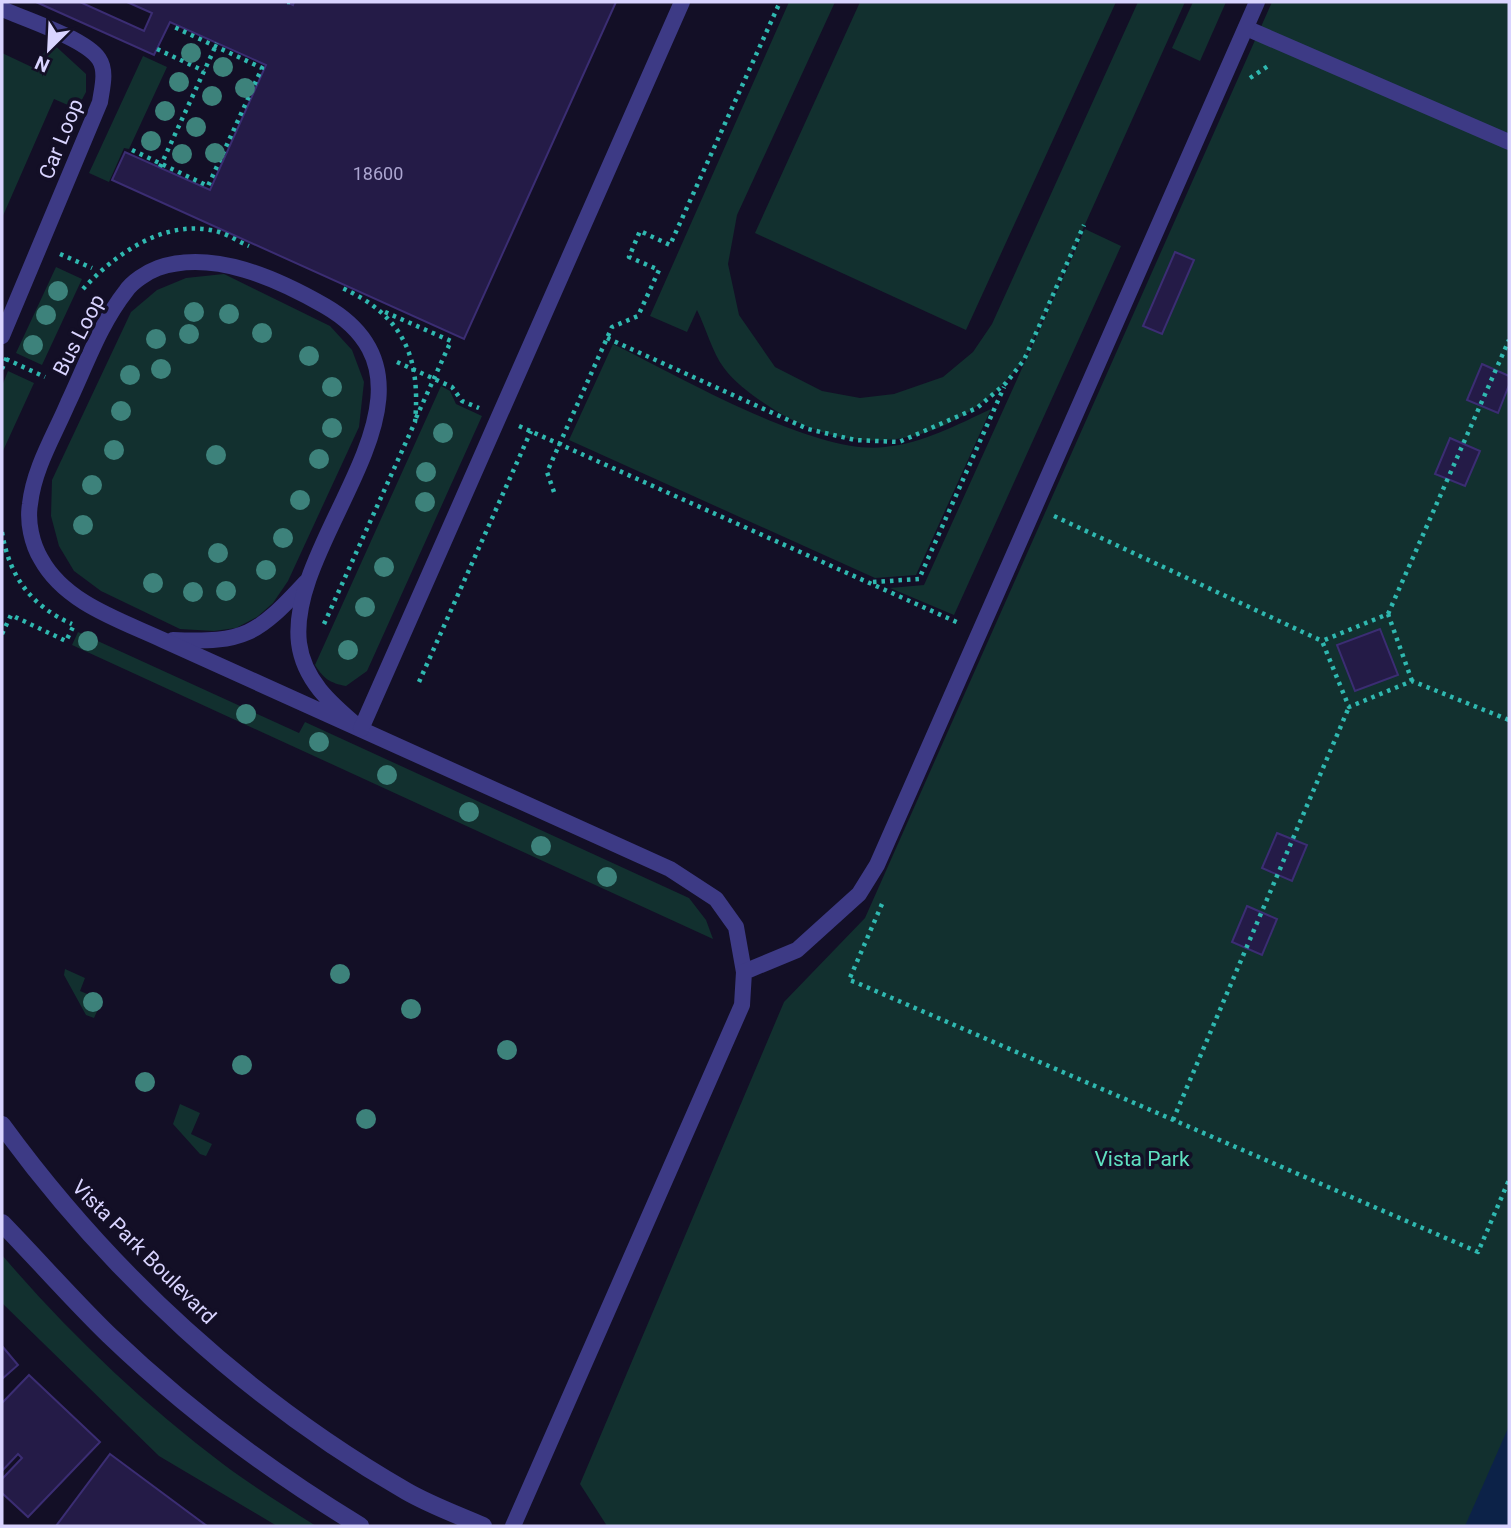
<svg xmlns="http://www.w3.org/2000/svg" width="1511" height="1528" font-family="Roboto,sans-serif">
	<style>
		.green { fill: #12302f }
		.water { fill: #0c2248 }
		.building { fill: #241b47; stroke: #3b2d73; stroke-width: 2 }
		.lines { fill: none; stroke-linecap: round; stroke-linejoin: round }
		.path { stroke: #2fb8b0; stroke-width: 4.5; stroke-dasharray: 3.5 5; stroke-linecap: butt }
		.lane { stroke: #3d3a85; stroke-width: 16 }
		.street { stroke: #3d3a85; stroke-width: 18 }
		.tree { fill: #3d827b }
		.labels { text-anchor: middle; stroke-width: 7; stroke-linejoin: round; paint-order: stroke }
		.number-label { font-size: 18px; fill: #aca6d1 }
		.street-label { font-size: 21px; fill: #d9d4ff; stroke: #130f26 }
		.park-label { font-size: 21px; fill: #5fe0c0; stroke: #130f26 }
	</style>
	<rect width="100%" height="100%" fill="#130f26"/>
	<!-- green -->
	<g class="green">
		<path d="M789,2H835L737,215L728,264L739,315L775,367L822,391L860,398L894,394L943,377L973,352L992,324L1138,2H1185L1024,360C964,439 871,465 783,415C763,403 738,387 724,368C712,352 706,328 697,310L687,332L650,316Z"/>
		<polygon points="860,2 1116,2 966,330 755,233"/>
		<polygon points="1193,2 1226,2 1200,61 1172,48"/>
		<polygon points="1272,2 1509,2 1509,1526 607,1526 580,1484 784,1002 865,918"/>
		<polygon points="50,41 86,74 86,92 77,109 54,99 2,218 2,53 36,69"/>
		<polygon points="143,56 167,67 129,149 124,148 109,182 89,173"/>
		<polygon points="1085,229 1121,246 954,615 890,588 924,585"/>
		<polygon points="56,267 82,279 42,365 16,353"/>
		<polygon points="224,274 330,326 352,350 364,382 359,427 288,581 273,603 257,617 236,628 214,631 180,629 101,591 74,571 59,546 51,516 52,480 131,312 157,290 186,278"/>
		<path d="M613,344C679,376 815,456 885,447C923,443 957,425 991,409L916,575L875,578L569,440Z"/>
		<polygon points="8,371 34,383 2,453 2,386"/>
		<path d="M441,386L450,391L456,404L482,416L367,671L346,686C330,683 324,679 315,665Z"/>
		<polygon points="78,632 299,733 305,722 689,898 706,920 713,939 72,645"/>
		<polygon points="65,969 85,978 80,991 102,1000 94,1018 86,1015 64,975"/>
		<polygon points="180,1104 200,1113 191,1134 212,1144 206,1156 200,1154 173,1124"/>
		<path d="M2,1255C68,1332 141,1402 223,1464C252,1486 285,1506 316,1526H277L159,1456L2,1303Z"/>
	</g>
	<!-- water -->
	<polygon class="water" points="1509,1426 1509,1526 1465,1526"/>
	<!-- building -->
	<g class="building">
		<polygon points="36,2 80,2 144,31 152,13 127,2 287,2 293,5 294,2 616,2 464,339 112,180 125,152 210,190 266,65 170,22 154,55"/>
		<polygon points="1175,252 1194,260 1162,334 1143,326"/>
		<polygon points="1482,364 1509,376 1509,385 1498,413 1467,400"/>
		<polygon points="1450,438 1480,451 1465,486 1435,474"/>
		<polygon points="1380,629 1398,675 1355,691 1337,645"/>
		<polygon points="1277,833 1307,845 1292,881 1262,868"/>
		<polygon points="1247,906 1277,919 1262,955 1232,942"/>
		<polygon points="2,1346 18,1365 2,1379"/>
		<polygon points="29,1375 100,1442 28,1517 2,1493 2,1479 22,1458 18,1454 2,1471 2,1403"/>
		<polygon points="110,1454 207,1526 56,1526"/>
	</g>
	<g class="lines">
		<!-- path -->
		<g class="path">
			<polyline points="287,2 290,2"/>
			<polyline points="157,49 204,71"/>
			<polyline points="1250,78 1271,64"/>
			<polyline points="132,150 208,186 262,68 172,26"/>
			<polyline points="160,167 217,43"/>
			<polyline points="60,254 92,268"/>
			<path d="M83,289C116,253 167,217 219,232C229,235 239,242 249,246"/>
			<polyline points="385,312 451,341 416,418"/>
			<polyline points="607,338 808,429 855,440 899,442 977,408 1006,383 1024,360 1084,225"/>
			<polyline points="6,359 45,377"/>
			<polyline points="397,362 452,387 462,401 479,408"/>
			<polyline points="2,369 7,357"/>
			<polyline points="519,426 961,624"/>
			<polyline points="554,492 547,472 612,327 638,316 659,270 629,257 640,231 670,245 780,2"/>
			<polyline points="1054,516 1322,641"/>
			<path d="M2,532C9,576 31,606 72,624"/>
			<polyline points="873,582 919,579 1004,387"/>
			<polyline points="1388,614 1509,340"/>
			<path d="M324,624L415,422C421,356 403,315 340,287"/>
			<polyline points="2,634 11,615 66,641 74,625"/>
			<polyline points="1412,681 1388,614 1322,641 1349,707 1412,681 1509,720"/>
			<polyline points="419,682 531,431"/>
			<polyline points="882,904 849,980 855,982 1478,1252 1509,1180"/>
			<polyline points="1173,1120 1349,707"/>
		</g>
		<!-- lane -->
		<g class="lane">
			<path d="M2,9C25,19 86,39 99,59C107,71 102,88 100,102L2,336"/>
			<polyline points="1246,28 1509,142"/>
			<path d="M173,640C245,643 257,635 306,582"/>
			<path d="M361,729C333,705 304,682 299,643C286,536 465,387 325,306C278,279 213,249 158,268C147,272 132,282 126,291C100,324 86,365 68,403C54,436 34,468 30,504C27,522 32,544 41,559C65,603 120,620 163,640L670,869L716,899L736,927L744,972"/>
			<polyline points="361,729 682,2"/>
			<polyline points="513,1526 742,1005 744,972 797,950 859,894 877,865 1257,2"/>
		</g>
		<!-- street -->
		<g class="street">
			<path d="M2,1125C109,1272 248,1400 406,1491C430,1505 458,1515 483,1526"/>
			<path d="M2,1223C38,1260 72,1299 109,1335C185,1408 271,1472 360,1526"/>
		</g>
	</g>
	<!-- trees -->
	<g class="tree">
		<circle cx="191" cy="53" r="10"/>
		<circle cx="223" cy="67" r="10"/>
		<circle cx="179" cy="82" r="10"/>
		<circle cx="245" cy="88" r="10"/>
		<circle cx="212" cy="96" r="10"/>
		<circle cx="165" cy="111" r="10"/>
		<circle cx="196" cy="127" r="10"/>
		<circle cx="151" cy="141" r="10"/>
		<circle cx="215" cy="153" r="10"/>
		<circle cx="182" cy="154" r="10"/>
		<circle cx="58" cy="291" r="10"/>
		<circle cx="194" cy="312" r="10"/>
		<circle cx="229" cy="314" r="10"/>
		<circle cx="46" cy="315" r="10"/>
		<circle cx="262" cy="333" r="10"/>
		<circle cx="189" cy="334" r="10"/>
		<circle cx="156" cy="339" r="10"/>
		<circle cx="33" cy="345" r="10"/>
		<circle cx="309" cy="356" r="10"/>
		<circle cx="161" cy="369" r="10"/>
		<circle cx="130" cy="375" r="10"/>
		<circle cx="332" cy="387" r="10"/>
		<circle cx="121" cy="411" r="10"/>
		<circle cx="332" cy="428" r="10"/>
		<circle cx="443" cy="433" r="10"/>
		<circle cx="114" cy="450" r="10"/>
		<circle cx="216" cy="455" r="10"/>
		<circle cx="319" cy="459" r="10"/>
		<circle cx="426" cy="472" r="10"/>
		<circle cx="92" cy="485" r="10"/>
		<circle cx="300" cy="500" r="10"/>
		<circle cx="425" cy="502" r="10"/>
		<circle cx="83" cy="525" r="10"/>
		<circle cx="283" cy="538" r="10"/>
		<circle cx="218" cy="553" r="10"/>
		<circle cx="384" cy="567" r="10"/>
		<circle cx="266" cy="570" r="10"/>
		<circle cx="153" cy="583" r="10"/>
		<circle cx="226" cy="591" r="10"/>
		<circle cx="193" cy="592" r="10"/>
		<circle cx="365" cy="607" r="10"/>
		<circle cx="88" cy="641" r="10"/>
		<circle cx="348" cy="650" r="10"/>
		<circle cx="246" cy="714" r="10"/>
		<circle cx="319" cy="742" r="10"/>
		<circle cx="387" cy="775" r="10"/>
		<circle cx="469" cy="812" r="10"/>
		<circle cx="541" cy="846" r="10"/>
		<circle cx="607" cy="877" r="10"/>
		<circle cx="340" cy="974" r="10"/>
		<circle cx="93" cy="1002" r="10"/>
		<circle cx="411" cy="1009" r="10"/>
		<circle cx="507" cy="1050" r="10"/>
		<circle cx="242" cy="1065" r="10"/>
		<circle cx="145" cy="1082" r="10"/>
		<circle cx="366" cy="1119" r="10"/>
	</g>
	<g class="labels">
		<!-- number labels -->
		<g class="number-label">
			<text x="378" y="180">18600</text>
		</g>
		<!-- street labels -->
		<g class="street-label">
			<text transform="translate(61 139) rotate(-68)" y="7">Car Loop</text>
			<text transform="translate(79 335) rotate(-63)" y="7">Bus Loop</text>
			<text transform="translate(144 1252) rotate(45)" y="7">Vista Park Boulevard</text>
		</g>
		<!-- park labels -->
		<g class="park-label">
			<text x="1142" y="1166">Vista Park</text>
		</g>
	</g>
	<!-- border -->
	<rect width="1511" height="1528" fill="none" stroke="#d9d4ff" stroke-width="7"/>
	<!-- north arrow -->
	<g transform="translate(49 49) rotate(204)" stroke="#130f26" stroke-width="5" paint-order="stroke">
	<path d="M0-5L12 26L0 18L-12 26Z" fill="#d9d4ff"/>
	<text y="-10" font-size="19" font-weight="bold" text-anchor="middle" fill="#d9d4ff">N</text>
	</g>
</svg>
